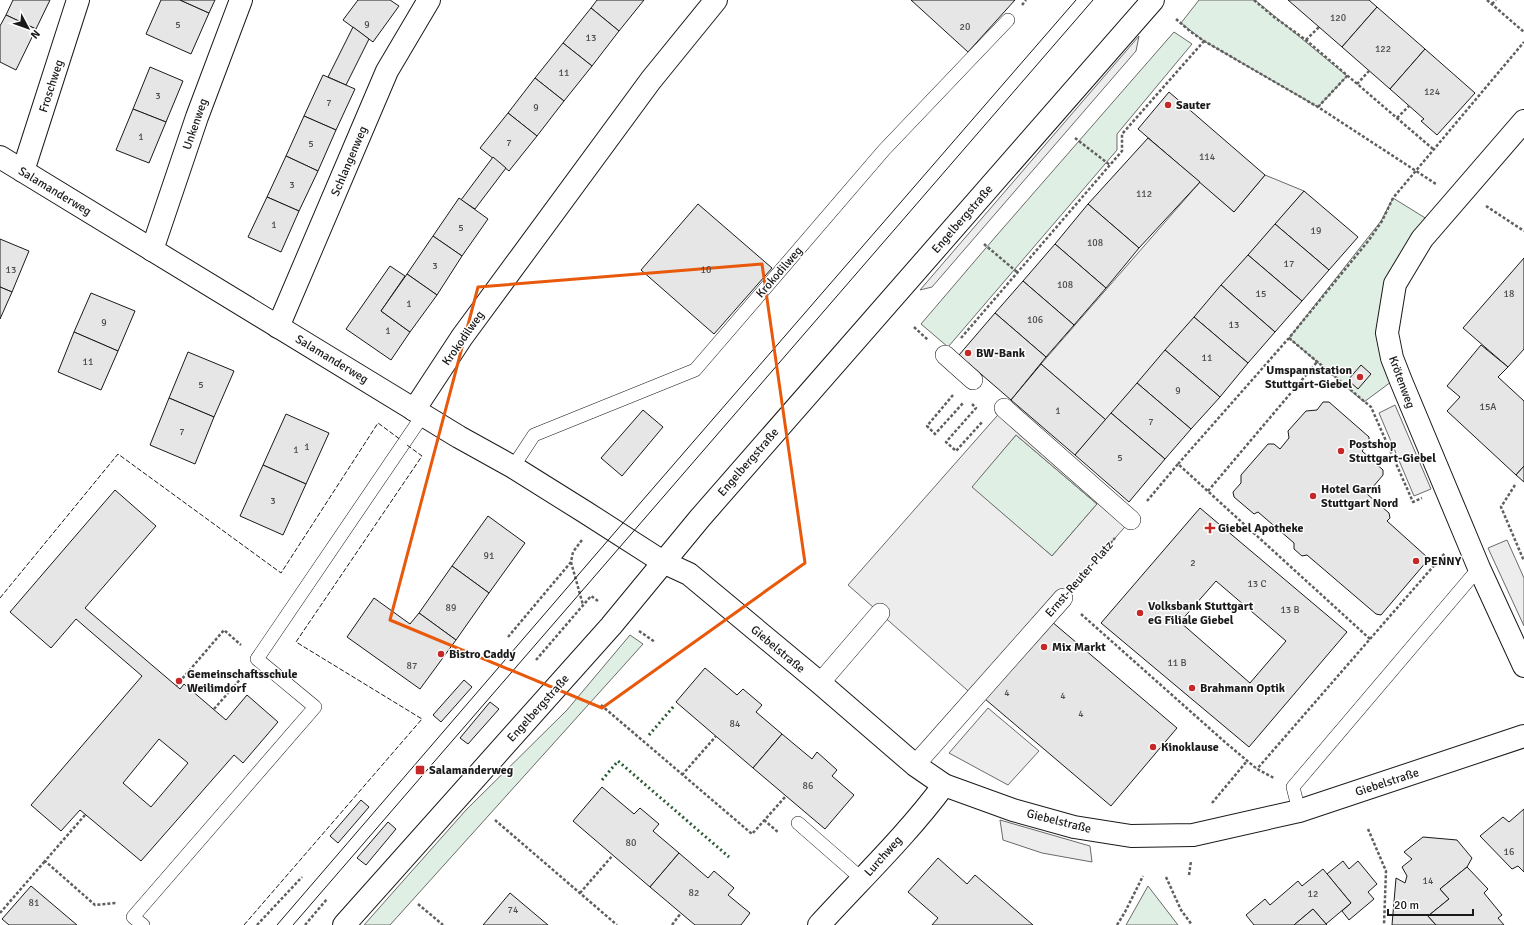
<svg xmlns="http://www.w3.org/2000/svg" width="1524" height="925" font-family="Signika,sans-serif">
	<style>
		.green { fill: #e0efe3; stroke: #6a6a6a }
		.parking { fill: #ededed; stroke: #6a6a6a; fill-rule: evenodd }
		.building { fill: #e6e6e6; stroke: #1a1a1a; fill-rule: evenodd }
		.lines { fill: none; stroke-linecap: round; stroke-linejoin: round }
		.service-casing { stroke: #1a1a1a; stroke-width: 14 }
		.pedestrian-casing { stroke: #1a1a1a; stroke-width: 20 }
		.minor-casing { stroke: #1a1a1a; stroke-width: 24 }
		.secondary-casing { stroke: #1a1a1a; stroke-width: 24 }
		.path { stroke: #5f5f5f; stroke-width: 2.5; stroke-dasharray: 3 2; stroke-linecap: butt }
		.service { stroke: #fff; stroke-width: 13 }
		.pedestrian { stroke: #fff; stroke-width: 19 }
		.minor { stroke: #fff; stroke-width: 22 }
		.secondary { stroke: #fff; stroke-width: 22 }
		.tram { stroke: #1a1a1a; stroke-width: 1 }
		.hedge { stroke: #2b5a34; stroke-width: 3; stroke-dasharray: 2 3; stroke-linecap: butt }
		.fence { stroke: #1a1a1a; stroke-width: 1; stroke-dasharray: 5 2; stroke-linecap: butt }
		.marked { fill: none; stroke: #e8590c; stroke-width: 3; stroke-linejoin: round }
		.poi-dot { fill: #c62828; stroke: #fff; stroke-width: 1.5 }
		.labels { text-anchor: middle; stroke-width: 3; stroke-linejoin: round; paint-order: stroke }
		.number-label { font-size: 10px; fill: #4d4d4d }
		.street-label { font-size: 12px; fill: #1a1a1a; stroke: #fff }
		.poi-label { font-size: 12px; font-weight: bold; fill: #1a1a1a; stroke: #fff; text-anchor: start }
	</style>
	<rect width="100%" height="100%" fill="#fff"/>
	<!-- green -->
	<g class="green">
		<polygon points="1199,0 1255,0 1347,76 1318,107 1204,41 1181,23"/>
		<polygon points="1174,32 1192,44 1117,134 1117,150 948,347 921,324 997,235"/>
		<polygon points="1393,198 1435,224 1399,278 1387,333 1399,376 1364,402 1289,338 1381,221"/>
		<polygon points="1016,435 1097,504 1052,556 971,487"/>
		<polygon points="630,635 643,644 390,925 364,925 466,810 567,710"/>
		<polygon points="1148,886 1178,925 1126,925"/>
	</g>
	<!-- parking -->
	<g class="parking">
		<polygon points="1139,36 1136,51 932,287 920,290"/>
		<polygon points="1265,175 1304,191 1106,420 1041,364 1200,182 1234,212"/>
		<polygon points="1395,405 1431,489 1414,496 1379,413"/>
		<path d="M1004,408L1131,520L975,697L848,585ZM1016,435L1097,504L1052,556L972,487Z"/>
		<polygon points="1507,540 1524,578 1524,626 1488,548"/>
		<polygon points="988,708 1039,751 1008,785 949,753"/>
		<polygon points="1000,820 1090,846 1092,862 1042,853 1003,840"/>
	</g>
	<!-- building -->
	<g class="building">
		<polygon points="13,0 50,0 36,29 6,15"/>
		<polygon points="161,0 180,0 209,13 191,54 146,34"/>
		<polygon points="180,0 215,0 209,13"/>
		<polygon points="358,0 390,0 399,6 373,42 343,20"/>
		<polygon points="597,0 644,0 619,31 591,8"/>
		<polygon points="911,0 1015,0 968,52"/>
		<polygon points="1288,0 1369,0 1377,7 1342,47"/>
		<polygon points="1377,7 1425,49 1390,89 1342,47"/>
		<polygon points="591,8 619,31 592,66 563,43"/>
		<polygon points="6,15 36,29 16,70 0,62 0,26"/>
		<polygon points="353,27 369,39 346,85 328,77"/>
		<polygon points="563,43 592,66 564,101 535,78"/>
		<polygon points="1425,49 1475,93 1437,135 1421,121 1424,119 1390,89"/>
		<polygon points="150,67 183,81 166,122 133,109"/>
		<polygon points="323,75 355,89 336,130 304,116"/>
		<polygon points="535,78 564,101 537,136 508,113"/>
		<polygon points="1169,92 1265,175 1234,212 1138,129"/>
		<polygon points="133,109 166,122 149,163 116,150"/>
		<polygon points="508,113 537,136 509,171 480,148"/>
		<polygon points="304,116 336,130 318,171 286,156"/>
		<polygon points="1148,138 1200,182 1139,248 1088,204"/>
		<polygon points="286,156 318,171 299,211 267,197"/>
		<polygon points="493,157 506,168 475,209 461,200"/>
		<polygon points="1304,191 1358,237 1329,270 1275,224"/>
		<polygon points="267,197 299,211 281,252 248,237"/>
		<polygon points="459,198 488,219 462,256 433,236"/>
		<polygon points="698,204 772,268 714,334 641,270"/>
		<polygon points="1088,204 1139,248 1106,288 1055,244"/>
		<polygon points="1275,224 1329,270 1302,301 1248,255"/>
		<polygon points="433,236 462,256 437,295 407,274"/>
		<polygon points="0,239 29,251 12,292 0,287"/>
		<polygon points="1055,244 1106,288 1074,325 1023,281"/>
		<polygon points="1248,255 1302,301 1275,332 1221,285"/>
		<polygon points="1524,258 1524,349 1508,367 1463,328"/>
		<polygon points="390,266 405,276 381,311 410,332 391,360 346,329"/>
		<polygon points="407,274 437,295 410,332 381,311"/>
		<polygon points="1023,281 1074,325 1046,357 995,313"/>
		<polygon points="1221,285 1275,332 1248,363 1194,317"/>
		<polygon points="0,287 12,292 0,319"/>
		<polygon points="91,293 135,311 118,351 74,332"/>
		<polygon points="995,313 1046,357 1011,400 959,355"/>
		<polygon points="1194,317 1248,363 1220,397 1165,350"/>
		<polygon points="74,332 118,351 101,390 58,372"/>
		<polygon points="1481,345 1508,367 1498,377 1524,401 1524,466 1516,475 1447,411 1460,397 1447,386"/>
		<polygon points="1165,350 1220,397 1191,429 1137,383"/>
		<polygon points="188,352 234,371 214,417 169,398"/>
		<polygon points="1041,364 1106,420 1075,455 1011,400"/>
		<polygon points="1361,365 1371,374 1358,389 1348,380"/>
		<polygon points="1137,383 1191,429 1165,459 1111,413"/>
		<polygon points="169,398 214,417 195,464 150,445"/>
		<polygon points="1323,402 1329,402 1369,437 1369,443 1362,451 1383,470 1383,475 1367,494 1389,513 1390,518 1387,521 1427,557 1427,561 1381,615 1376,614 1307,555 1302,556 1294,549 1294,543 1258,512 1254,514 1234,497 1233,492 1241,483 1241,475 1268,444 1274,444 1280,449 1289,438 1288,431 1306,411 1317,410"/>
		<polygon points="643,410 663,427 622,476 601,458"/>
		<polygon points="1111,413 1165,459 1129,502 1075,455"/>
		<polygon points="286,414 329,433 306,484 263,465"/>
		<polygon points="263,465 306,484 283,535 240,516"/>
		<polygon points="1524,466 1524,482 1516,475"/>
		<path d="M115,490L156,526L85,608L180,689L184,684L226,720L247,695L278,722L243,763L234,755L141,861L80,810L61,831L31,805L142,676L76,619L51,648L10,612ZM159,739L188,763L151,807L123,783Z"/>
		<path d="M1200,508L1347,632L1249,747L1101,623ZM1216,581L1286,641L1250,683L1180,622Z"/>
		<polygon points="488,516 525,543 489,593 452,566"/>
		<polygon points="452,566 489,593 456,640 419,613"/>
		<polygon points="374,598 410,624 419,613 456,640 420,689 347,637"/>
		<polygon points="1051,621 1177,728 1111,806 985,699"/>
		<polygon points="705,668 737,695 743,689 762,705 756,712 782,734 753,768 676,702"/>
		<polygon points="464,680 472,687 441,722 433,715"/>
		<polygon points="490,702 499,709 468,744 460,738"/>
		<polygon points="782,734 812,759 817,752 837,770 832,776 854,795 825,829 753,768"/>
		<polygon points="602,787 634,814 640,808 659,824 653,831 679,853 650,887 573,821"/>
		<polygon points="361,800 369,807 338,843 330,836"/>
		<polygon points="1524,809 1524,872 1518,866 1512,869 1480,836 1503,817 1509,822"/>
		<polygon points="388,822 396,829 366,865 357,858"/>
		<polygon points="1423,837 1457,840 1472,858 1467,867 1440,889 1449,899 1428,916 1436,925 1392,925 1396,878 1405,883 1407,876 1402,867 1412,859 1404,852"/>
		<polygon points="679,853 708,878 714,871 734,888 728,895 750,913 741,925 695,925 650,887"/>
		<polygon points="938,858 967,884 975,875 1033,925 932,925 938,918 908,892"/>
		<polygon points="1343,861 1349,869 1358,861 1377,884 1368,892 1374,899 1349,920 1342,911 1351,903 1327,874"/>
		<polygon points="1467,867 1488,889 1484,893 1502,915 1498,918 1504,925 1436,925 1428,916 1449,899 1440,889"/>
		<polygon points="1323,869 1351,903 1326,924 1313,909 1294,925 1254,925 1246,915 1265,899 1270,905 1298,881 1302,886"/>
		<polygon points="31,886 77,925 9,925 2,919"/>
		<polygon points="510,893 548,925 483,925"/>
		<polygon points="1313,909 1327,925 1294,925"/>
	</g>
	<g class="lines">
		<defs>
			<g id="service">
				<polyline points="513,467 534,435 695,370 884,150 1008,20"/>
				<polyline points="1299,811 1293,787 1479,568"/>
				<polyline points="798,823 862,879"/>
				<polyline points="143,925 133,917 315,707 257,659 423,415"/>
			</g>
			<g id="pedestrian">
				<polyline points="945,355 973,380"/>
				<polyline points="1004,408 1131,520"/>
				<polyline points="820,683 880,613"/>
				<polyline points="915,765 1063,598"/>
			</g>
			<g id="minor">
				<polyline points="1524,121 1422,239 1395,284 1387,333 1392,358 1401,381 1479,568 1524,666"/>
				<polyline points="0,157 459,437 513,467 585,512 663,562 689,574 820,683 915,765 944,785 1013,810 1074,827 1131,836 1193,835 1299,811 1524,736"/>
				<polyline points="23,171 78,0"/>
				<polyline points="152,250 197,117 241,0"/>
				<polyline points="278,327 387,71 429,0"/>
				<polyline points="414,410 462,337 651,80 716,0"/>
				<path d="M819,925C861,879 907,835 944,785"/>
			</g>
			<polyline id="secondary" points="344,925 611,626 700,518 1153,0"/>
		</defs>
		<!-- service casing -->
		<use href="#service" class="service-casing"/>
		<!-- pedestrian casing -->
		<use href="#pedestrian" class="pedestrian-casing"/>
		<!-- minor casing -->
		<use href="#minor" class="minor-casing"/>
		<!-- secondary casing -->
		<use href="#secondary" class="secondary-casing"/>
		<!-- path -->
		<g class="path">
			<polyline points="1254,0 1274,17 1306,40 1433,149"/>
			<polyline points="1487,0 1524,32"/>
			<polyline points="1492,4 1496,0"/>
			<polyline points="1022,5 1026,0"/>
			<polyline points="1176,19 1191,32 1204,41 1318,107 1436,184"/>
			<polyline points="1306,40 1319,27"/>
			<polyline points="1357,84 1369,71"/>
			<polyline points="1318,107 1347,76"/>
			<polyline points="1397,118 1409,106"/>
			<polyline points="1075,138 1110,165"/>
			<polyline points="1486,206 1524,231"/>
			<polyline points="984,244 1017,272"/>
			<polyline points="914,327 928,340"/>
			<polyline points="961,338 1122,151 1122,134 1204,41"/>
			<polyline points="1289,338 1371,407 1413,502 1422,498"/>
			<polyline points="953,395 927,426 935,434 964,402"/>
			<polyline points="972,404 976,408 946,442 956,451 983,421"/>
			<polyline points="1178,464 1289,338 1369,240 1382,221 1393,198 1524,42"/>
			<polyline points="1515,485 1501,507 1524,561"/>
			<polyline points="1208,491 1317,362"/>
			<polyline points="1147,501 1178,464 1370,639 1257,769"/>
			<polyline points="571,562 583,605"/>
			<polyline points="1077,581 1115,538"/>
			<polyline points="1081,614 1226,743 1257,769 1274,778"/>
			<polyline points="639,631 655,642"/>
			<polyline points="508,637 571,562 573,552 582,540"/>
			<polyline points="1370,639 1445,553"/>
			<polyline points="536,660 591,596 598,601"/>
			<polyline points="176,686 224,630 241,645"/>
			<polyline points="601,705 752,834 786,796"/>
			<polyline points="214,709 244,675"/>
			<polyline points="682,775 716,736"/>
			<polyline points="1212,803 1247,761"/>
			<polyline points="85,815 45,861 95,905 116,903"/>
			<polyline points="495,820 617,925"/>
			<polyline points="764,820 779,833"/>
			<polyline points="1368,829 1386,871 1384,925"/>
			<polyline points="1189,875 1191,861"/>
			<polyline points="1166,877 1181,910 1192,925"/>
			<polyline points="580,893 613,855"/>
			<polyline points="418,904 443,925"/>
			<polyline points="0,913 45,861"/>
			<polyline points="257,925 302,877"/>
			<polyline points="305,925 327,899"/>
			<polyline points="672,925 681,913"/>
			<polyline points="1117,925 1125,912 1143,876"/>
		</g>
		<!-- service -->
		<use href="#service" class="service"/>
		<!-- pedestrian -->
		<use href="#pedestrian" class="pedestrian"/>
		<!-- minor -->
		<use href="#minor" class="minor"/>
		<!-- secondary -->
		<use href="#secondary" class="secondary"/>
		<!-- tram -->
		<g class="tram">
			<polyline points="277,925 616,531 1076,0"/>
			<polyline points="293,925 1093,0"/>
		</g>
		<!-- hedge -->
		<g class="hedge">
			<polyline points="649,735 674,706"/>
			<polyline points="602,780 618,761 729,857"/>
		</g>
		<!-- fence -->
		<g class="fence">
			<polyline points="0,598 118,454 281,573 378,423 401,440"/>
			<polyline points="244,925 422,719 296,642 422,456 407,445"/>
		</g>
	</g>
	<!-- marked area -->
	<path class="marked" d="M762,264L805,563L602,708L390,620L478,287Z"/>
	<!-- markers -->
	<g class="poi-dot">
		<circle cx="1168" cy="105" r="4"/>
		<circle cx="968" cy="353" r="4"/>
		<circle cx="1360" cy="377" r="4"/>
		<circle cx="1341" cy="451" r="4"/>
		<circle cx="1313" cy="496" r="4"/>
		<path d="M1208 522h4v4h4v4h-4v4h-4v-4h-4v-4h4z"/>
		<circle cx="1416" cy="561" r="4"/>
		<circle cx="1140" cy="613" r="4"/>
		<circle cx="1044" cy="647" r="4"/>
		<circle cx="441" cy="654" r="4"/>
		<circle cx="179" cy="681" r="4"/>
		<circle cx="1192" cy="688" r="4"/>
		<circle cx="1153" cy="747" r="4"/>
		<rect x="415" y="765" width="10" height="10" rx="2"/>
	</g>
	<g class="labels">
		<!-- number labels -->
		<g class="number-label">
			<text x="1338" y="21">120</text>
			<text x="178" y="28">5</text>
			<text x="367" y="28">9</text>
			<text x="965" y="30">20</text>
			<text x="591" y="41">13</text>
			<text x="1383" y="52">122</text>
			<text x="564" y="76">11</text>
			<text x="1432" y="95">124</text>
			<text x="158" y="99">3</text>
			<text x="329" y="106">7</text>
			<text x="536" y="111">9</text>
			<text x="141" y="140">1</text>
			<text x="509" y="146">7</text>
			<text x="311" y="147">5</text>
			<text x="1207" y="160">114</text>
			<text x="292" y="188">3</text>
			<text x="1144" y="197">112</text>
			<text x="274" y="228">1</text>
			<text x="461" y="231">5</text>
			<text x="1316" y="234">19</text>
			<text x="1095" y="246">108</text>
			<text x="1289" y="267">17</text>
			<text x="435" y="269">3</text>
			<text x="11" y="273">13</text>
			<text x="706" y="273">10</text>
			<text x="1065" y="288">108</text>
			<text x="1261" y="297">15</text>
			<text x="1509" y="297">18</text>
			<text x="409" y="307">1</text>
			<text x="1035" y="323">106</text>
			<text x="104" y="326">9</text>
			<text x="1234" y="328">13</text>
			<text x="388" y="334">1</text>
			<text x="1207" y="361">11</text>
			<text x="88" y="365">11</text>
			<text x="201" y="388">5</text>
			<text x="1178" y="394">9</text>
			<text x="1488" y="410">15A</text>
			<text x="1058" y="414">1</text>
			<text x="1151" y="425">7</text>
			<text x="182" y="435">7</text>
			<text x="307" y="450">1</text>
			<text x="296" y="453">1</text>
			<text x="1120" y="461">5</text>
			<text x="273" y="504">3</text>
			<text x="489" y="559">91</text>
			<text x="1193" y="566">2</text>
			<text x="1257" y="587">13 C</text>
			<text x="451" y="611">89</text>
			<text x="1290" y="613">13 B</text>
			<text x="1177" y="666">11 B</text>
			<text x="412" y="669">87</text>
			<text x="1007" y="696">4</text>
			<text x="1063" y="699">4</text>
			<text x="1081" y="717">4</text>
			<text x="735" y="727">84</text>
			<text x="808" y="789">86</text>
			<text x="631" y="846">80</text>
			<text x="1509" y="855">16</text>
			<text x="1428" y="884">14</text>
			<text x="694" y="896">82</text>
			<text x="1313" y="897">12</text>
			<text x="34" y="906">81</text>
			<text x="513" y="913">74</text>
		</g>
		<!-- street labels -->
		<g class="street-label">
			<text transform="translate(51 86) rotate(-72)" y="4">Froschweg</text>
			<text transform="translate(195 124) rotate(-71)" y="4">Unkenweg</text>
			<text transform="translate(349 161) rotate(-67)" y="4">Schlangenweg</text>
			<text transform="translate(55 191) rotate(31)" y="4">Salamanderweg</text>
			<text transform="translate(962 219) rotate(-49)" y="4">Engelbergstraße</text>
			<text transform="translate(779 272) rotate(-49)" y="4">Krokodilweg</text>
			<text transform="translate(463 338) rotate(-55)" y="4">Krokodilweg</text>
			<text transform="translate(332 359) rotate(31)" y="4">Salamanderweg</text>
			<text transform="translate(1402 382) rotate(70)" y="4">Krötenweg</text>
			<text transform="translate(748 462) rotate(-49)" y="4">Engelbergstraße</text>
			<text transform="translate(1079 579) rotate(-49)" y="4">Ernst-Reuter-Platz</text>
			<text transform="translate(778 649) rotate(40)" y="4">Giebelstraße</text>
			<text transform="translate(538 708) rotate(-48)" y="4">Engelbergstraße</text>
			<text transform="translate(1387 782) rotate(-18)" y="4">Giebelstraße</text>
			<text transform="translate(1059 821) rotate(14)" y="4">Giebelstraße</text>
			<text transform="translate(883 856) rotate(-48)" y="4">Lurchweg</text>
		</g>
		<!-- poi labels -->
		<g class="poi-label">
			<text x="1176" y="109">Sauter</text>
			<text x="976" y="357">BW-Bank</text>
			<text x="1352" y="374" text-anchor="end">Umspannstation<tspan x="1352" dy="14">Stuttgart-Giebel</tspan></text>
			<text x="1349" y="448">Postshop<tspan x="1349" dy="14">Stuttgart-Giebel</tspan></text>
			<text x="1321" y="493">Hotel Garni<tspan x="1321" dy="14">Stuttgart Nord</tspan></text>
			<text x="1218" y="532">Giebel Apotheke</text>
			<text x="1424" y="565">PENNY</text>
			<text x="1148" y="610">Volksbank Stuttgart<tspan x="1148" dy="14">eG Filiale Giebel</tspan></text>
			<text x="1052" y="651">Mix Markt</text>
			<text x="449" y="658">Bistro Caddy</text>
			<text x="187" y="678">Gemeinschaftsschule<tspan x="187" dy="14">Weilimdorf</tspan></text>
			<text x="1200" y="692">Brahmann Optik</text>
			<text x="1161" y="751">Kinoklause</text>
			<text x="429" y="774">Salamanderweg</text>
		</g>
	</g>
	<!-- north arrow -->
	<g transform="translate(28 28) rotate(131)" stroke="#ffffff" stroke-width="3" paint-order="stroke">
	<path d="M0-3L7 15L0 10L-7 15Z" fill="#1a1a1a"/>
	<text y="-6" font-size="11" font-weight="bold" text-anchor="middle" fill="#1a1a1a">N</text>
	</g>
	<!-- scale -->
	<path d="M1388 909v6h85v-6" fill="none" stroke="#1a1a1a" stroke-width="2"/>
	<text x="1394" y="909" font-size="12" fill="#1a1a1a" stroke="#ffffff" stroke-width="3" paint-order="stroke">20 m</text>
</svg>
